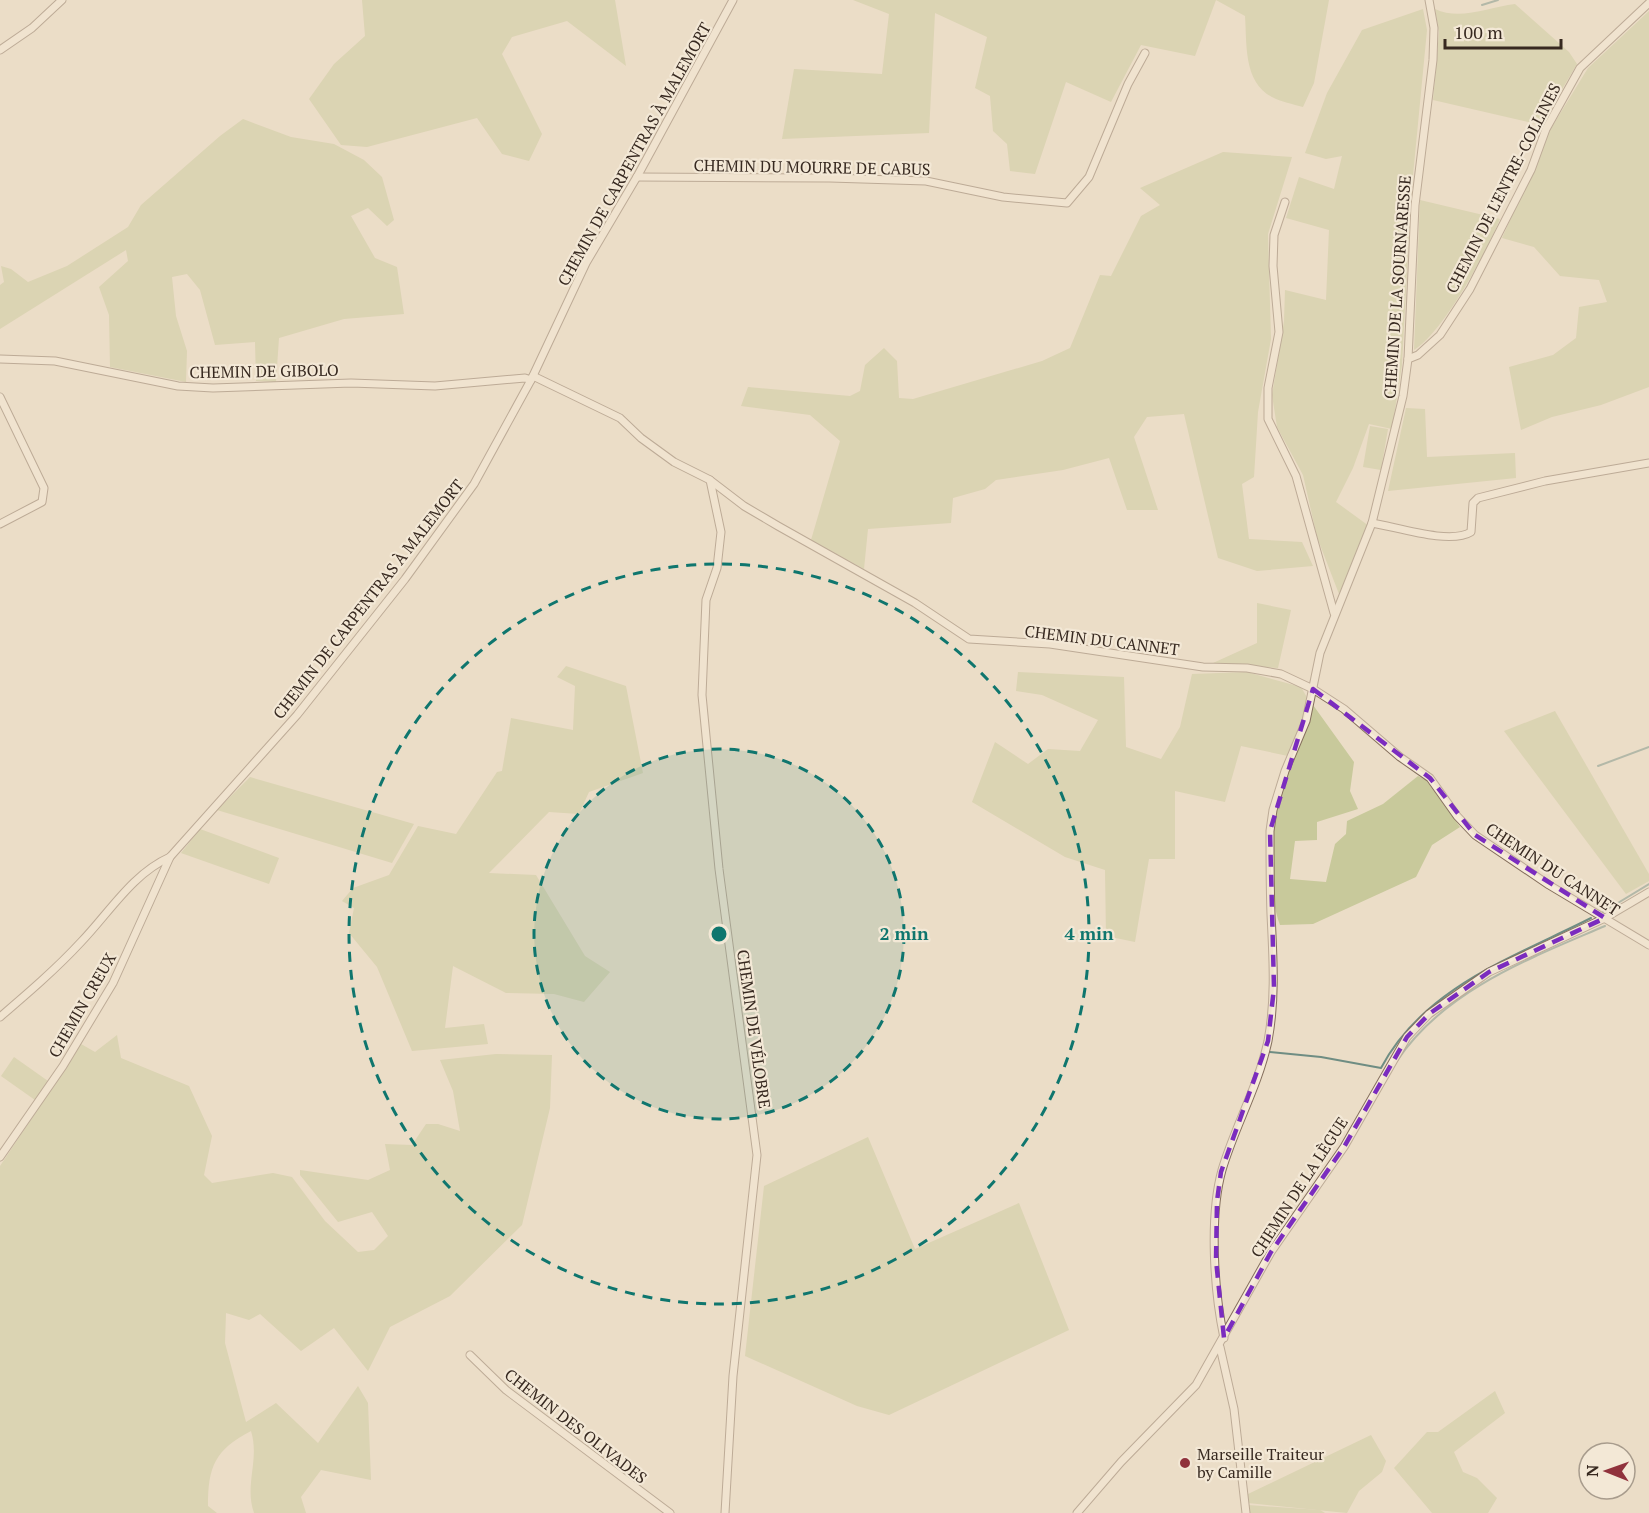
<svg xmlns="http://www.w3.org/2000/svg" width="1649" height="1513" font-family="'PT Serif',serif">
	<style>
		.green { fill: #c8c99b }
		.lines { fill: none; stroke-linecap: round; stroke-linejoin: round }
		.stream { stroke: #6f8d83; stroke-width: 2 }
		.minor-casing { stroke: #856f5d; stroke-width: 9 }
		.minor { stroke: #f6ebd9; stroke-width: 7 }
		.marked { fill: none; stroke: #7b2cbf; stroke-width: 4.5; stroke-dasharray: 12 8; stroke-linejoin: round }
		.ring { fill: none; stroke: #0f766e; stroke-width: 3; stroke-dasharray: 10 8 }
		.poi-dot { fill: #90323c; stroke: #f3e8d6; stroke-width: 2 }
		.labels { text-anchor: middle; stroke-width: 4.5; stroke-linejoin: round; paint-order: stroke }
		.street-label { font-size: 16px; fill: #372920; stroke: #f3e8d6 }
		.poi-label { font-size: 16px; fill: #372920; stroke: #f3e8d6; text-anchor: start }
		.centre { fill: #0f766e; stroke: #f3e8d6; stroke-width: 3 }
		.ring-label { font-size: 18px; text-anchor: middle; font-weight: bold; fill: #0f766e; stroke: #f3e8d6; stroke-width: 4.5; stroke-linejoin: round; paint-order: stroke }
	</style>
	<rect width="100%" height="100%" fill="#ebddc7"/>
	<!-- green -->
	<g class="green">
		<polygon points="362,0 615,0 626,66 567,21 512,37 502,54 542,134 529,161 502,154 477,118 367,147 341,145 309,99 334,64 365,36"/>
		<polygon points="853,0 1216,0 1195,56 1141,45 1111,102 1066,82 1035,174 1010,171 1007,144 993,131 990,96 975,88 987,37 935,13 929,133 782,139 794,69 882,74 889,14"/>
		<path d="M1216,0H1329L1314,83L1303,107C1293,104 1281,102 1272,97C1243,82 1247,43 1245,16Z"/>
		<path d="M1515,4L1569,52L1577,64L1541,125L1433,100L1439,32L1435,9C1460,21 1489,7 1515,4Z"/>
		<polygon points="1423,9 1427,30 1411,196 1402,365 1392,429 1369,424 1353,468 1336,502 1369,526 1339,594 1317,537 1303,475 1277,427 1272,395 1284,321 1285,290 1326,300 1329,230 1286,218 1299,177 1334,189 1342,156 1326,159 1305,153 1327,93 1362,30"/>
		<polygon points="1649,11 1649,387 1601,405 1552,417 1521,430 1509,367 1553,355 1576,338 1579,307 1607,302 1599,280 1560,276 1534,247 1502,238 1550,130 1588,68"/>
		<polygon points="243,119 291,137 334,144 364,160 382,177 394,220 387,226 368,208 351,216 375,258 397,267 404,314 344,319 279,338 276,382 256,381 255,342 215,345 200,290 187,274 172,277 176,316 187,351 186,382 110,367 109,315 99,287 128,261 126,250 0,329 0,285 4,282 1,266 11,269 28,282 67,266 128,227 141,205 220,136"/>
		<polygon points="1223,152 1292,157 1268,234 1271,339 1258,412 1254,477 1242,484 1249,539 1302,542 1313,566 1257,571 1218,558 1184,414 1147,417 1134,437 1158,510 1127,510 1109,458 1063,470 996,480 985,489 953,498 951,523 868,529 864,569 811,540 840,441 810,415 741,406 748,387 850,396 860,391 865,365 884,348 897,361 899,398 913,399 1042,361 1070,348 1100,275 1111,276 1141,216 1160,205 1140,188"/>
		<path d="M1420,200L1500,219C1486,253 1444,331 1414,350Z"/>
		<polygon points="1406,408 1425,409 1427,457 1515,453 1516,478 1388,491"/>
		<polygon points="1370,426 1388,429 1381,470 1363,467"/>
		<polygon points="1257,603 1291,610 1278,668 1213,663 1257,643"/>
		<polygon points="566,666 626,686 643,773 589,792 579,814 549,812 489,873 536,875 585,956 610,972 584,1002 554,994 506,993 453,966 445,1028 484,1024 488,1044 412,1051 377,967 349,933 354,908 342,901 353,888 389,875 418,826 456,834 497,772 502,771 511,718 573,730 575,686 557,677"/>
		<polygon points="1018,672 1124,677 1126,747 1161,759 1180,727 1192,674 1247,672 1301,687 1309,701 1298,739 1288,756 1241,746 1225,802 1175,791 1175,859 1149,859 1135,942 1106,936 1105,870 1065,857 972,802 995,742 1028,764 1048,749 1080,751 1098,720 1042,695 1016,691"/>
		<path d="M1313,705L1354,762L1350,791L1358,809L1317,822V840L1295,841L1290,879L1326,882L1335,844L1346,834L1347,821L1383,804L1418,776L1426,780L1460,827L1432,845L1416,877L1313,924L1280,925C1266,888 1271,821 1284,783C1293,757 1307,733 1313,705Z"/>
		<polygon points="1555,711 1649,874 1649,881 1626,894 1504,731"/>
		<polygon points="250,777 414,824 392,863 217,810"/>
		<polygon points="200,829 279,858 269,884 181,853"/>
		<path d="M117,1035L121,1058L189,1086L212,1136L204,1175L212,1183L273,1173L292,1177L325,1221L358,1252L374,1250L388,1236L372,1212L338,1222L300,1175V1170L368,1180L390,1170L385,1144L412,1145L426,1124H438L460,1131L453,1091L440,1060L496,1054L552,1055L550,1108L522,1225L450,1296L390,1327L368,1371L334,1328L301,1351L260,1314L249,1320L226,1313L225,1343L246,1422L276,1403L318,1443L358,1386L368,1403L371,1480L321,1470L301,1497L306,1513H254C244,1485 260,1460 251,1431C215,1450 208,1466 208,1506L217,1513H0V1166L81,1044L95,1052Z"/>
		<polygon points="14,1057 48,1081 35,1100 1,1076"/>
		<polygon points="868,1137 915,1249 1019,1203 1069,1330 889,1415 857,1406 745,1356 764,1186"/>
		<polygon points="1495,1391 1505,1413 1454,1452 1463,1472 1477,1478 1497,1498 1488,1513 1432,1513 1394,1468 1427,1432 1438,1432"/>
		<polygon points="1371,1435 1386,1461 1382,1472 1359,1491 1347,1513 1248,1503 1248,1494"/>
		<polygon points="1248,1505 1320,1510 1325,1513 1249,1513"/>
	</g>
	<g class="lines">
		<!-- stream -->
		<g class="stream">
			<polyline points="1482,5 1498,0"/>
			<polyline points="1598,766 1649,747"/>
			<polyline points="1603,912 1649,884"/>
			<path d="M1270,1052L1321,1057L1381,1068C1424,987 1514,957 1591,918"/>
			<path d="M1397,1061C1444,990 1531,958 1605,926"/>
		</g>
		<defs>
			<g id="minor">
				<polyline points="0,50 32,28 62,0"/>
				<polyline points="637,177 830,178 926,181 1003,197 1067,203 1089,177 1128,84 1145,53"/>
				<polyline points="1285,202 1274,235 1273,266 1279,332 1268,388 1268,419 1296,476 1334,613"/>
				<polyline points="0,359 55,361 178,386 213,388 351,383 435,386 525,378 531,380"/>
				<polyline points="1408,359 1418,355 1440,335 1470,289 1531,170 1546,129 1580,68 1649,3"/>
				<polyline points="533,376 620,418 641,438 674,462 710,480 744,506 778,526 915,603 969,639 1050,644 1203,667 1247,668 1281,674 1313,689 1344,709 1400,757 1430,778 1457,816 1475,835 1549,885 1649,945"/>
				<polyline points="0,397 44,488 42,502 0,524"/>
				<polyline points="710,480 721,532 717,568 706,600 702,695 719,869 757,1155 733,1376 725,1513"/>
				<path d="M1372,523C1397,527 1450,545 1471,532L1473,503L1478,498L1545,481L1649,463"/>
				<path d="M0,1017C28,993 56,969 81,942C109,913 132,874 170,857L297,715L405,579L474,484L531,380L586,263L638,175L733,0"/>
				<polyline points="0,1157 63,1066 113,983 170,857"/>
				<path d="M1224,1338C1214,1291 1209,1217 1222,1170C1235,1126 1258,1087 1268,1041C1276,998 1273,957 1271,914C1270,886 1270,859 1270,831L1273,810L1285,771L1306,721L1320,653L1372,523L1403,396L1408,359L1415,205L1433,60L1434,28L1429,0"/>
				<polyline points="1220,1347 1234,1409 1246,1513"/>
				<polyline points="470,1355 506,1390 670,1513"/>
				<polyline points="1077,1513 1121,1462 1196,1385 1271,1252 1344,1147 1407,1037 1429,1014 1489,972 1605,918 1649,892"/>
			</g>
		</defs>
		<!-- minor casing -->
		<use href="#minor" class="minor-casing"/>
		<!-- minor -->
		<use href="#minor" class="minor"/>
	</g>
	<!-- marked area -->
	<path d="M0 0H1649V1513H0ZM1313,689L1430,778L1475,835L1605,918L1489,972L1429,1014L1407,1037L1344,1147L1271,1252L1224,1338L1216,1260L1217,1201L1221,1172L1268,1041L1274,988L1270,831Z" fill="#ebddc7" fill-opacity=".55" fill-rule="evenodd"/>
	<path class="marked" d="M1313,689L1430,778L1475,835L1605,918L1489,972L1429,1014L1407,1037L1344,1147L1271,1252L1224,1338L1216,1260L1217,1201L1221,1172L1268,1041L1274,988L1270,831Z"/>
	<!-- distance rings -->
	<circle cx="719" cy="934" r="185" fill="#0f766e" fill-opacity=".12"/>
	<g class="ring">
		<circle cx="719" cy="934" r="185"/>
		<circle cx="719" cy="934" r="370"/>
	</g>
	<!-- markers -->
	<circle class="poi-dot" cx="1185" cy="1463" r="6"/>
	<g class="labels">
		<!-- street labels -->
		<g class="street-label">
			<text transform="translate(634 154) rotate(-61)" y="6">CHEMIN DE CARPENTRAS À MALEMORT</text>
			<text transform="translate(812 167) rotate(1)" y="6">CHEMIN DU MOURRE DE CABUS</text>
			<text transform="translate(1503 188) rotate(-63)" y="6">CHEMIN DE L'ENTRE-COLLINES</text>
			<text transform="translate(1397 287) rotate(-86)" y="6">CHEMIN DE LA SOURNARESSE</text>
			<text transform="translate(264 371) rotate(-1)" y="6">CHEMIN DE GIBOLO</text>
			<text transform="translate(368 599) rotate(-52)" y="6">CHEMIN DE CARPENTRAS À MALEMORT</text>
			<text transform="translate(1102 640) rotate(7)" y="6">CHEMIN DU CANNET</text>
			<text transform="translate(1553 869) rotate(33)" y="6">CHEMIN DU CANNET</text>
			<text transform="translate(82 1005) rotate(-60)" y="6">CHEMIN CREUX</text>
			<text transform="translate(754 1029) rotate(82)" y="6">CHEMIN DE VÉLOBRE</text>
			<text transform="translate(1299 1187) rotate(-57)" y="6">CHEMIN DE LA LÈGUE</text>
			<text transform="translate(576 1426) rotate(38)" y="6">CHEMIN DES OLIVADES</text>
		</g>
		<!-- poi labels -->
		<g class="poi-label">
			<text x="1197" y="1460">Marseille Traiteur<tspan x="1197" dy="18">by Camille</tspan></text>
		</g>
	</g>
	<circle cx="719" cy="934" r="9" class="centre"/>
	<g class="ring-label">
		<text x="904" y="940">2 min</text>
		<text x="1089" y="940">4 min</text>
	</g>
	<!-- north arrow -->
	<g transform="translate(1607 1471) rotate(271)"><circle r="28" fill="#f3e8d6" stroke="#a89c8d" stroke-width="1.5"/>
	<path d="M0-4.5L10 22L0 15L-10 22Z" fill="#90323c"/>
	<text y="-9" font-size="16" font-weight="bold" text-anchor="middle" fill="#372920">N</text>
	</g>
	<!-- scale -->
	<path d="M1445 39v9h116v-9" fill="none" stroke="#372920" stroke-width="3"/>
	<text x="1454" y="39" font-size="18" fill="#372920" stroke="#f3e8d6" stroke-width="4.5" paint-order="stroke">100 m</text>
</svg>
